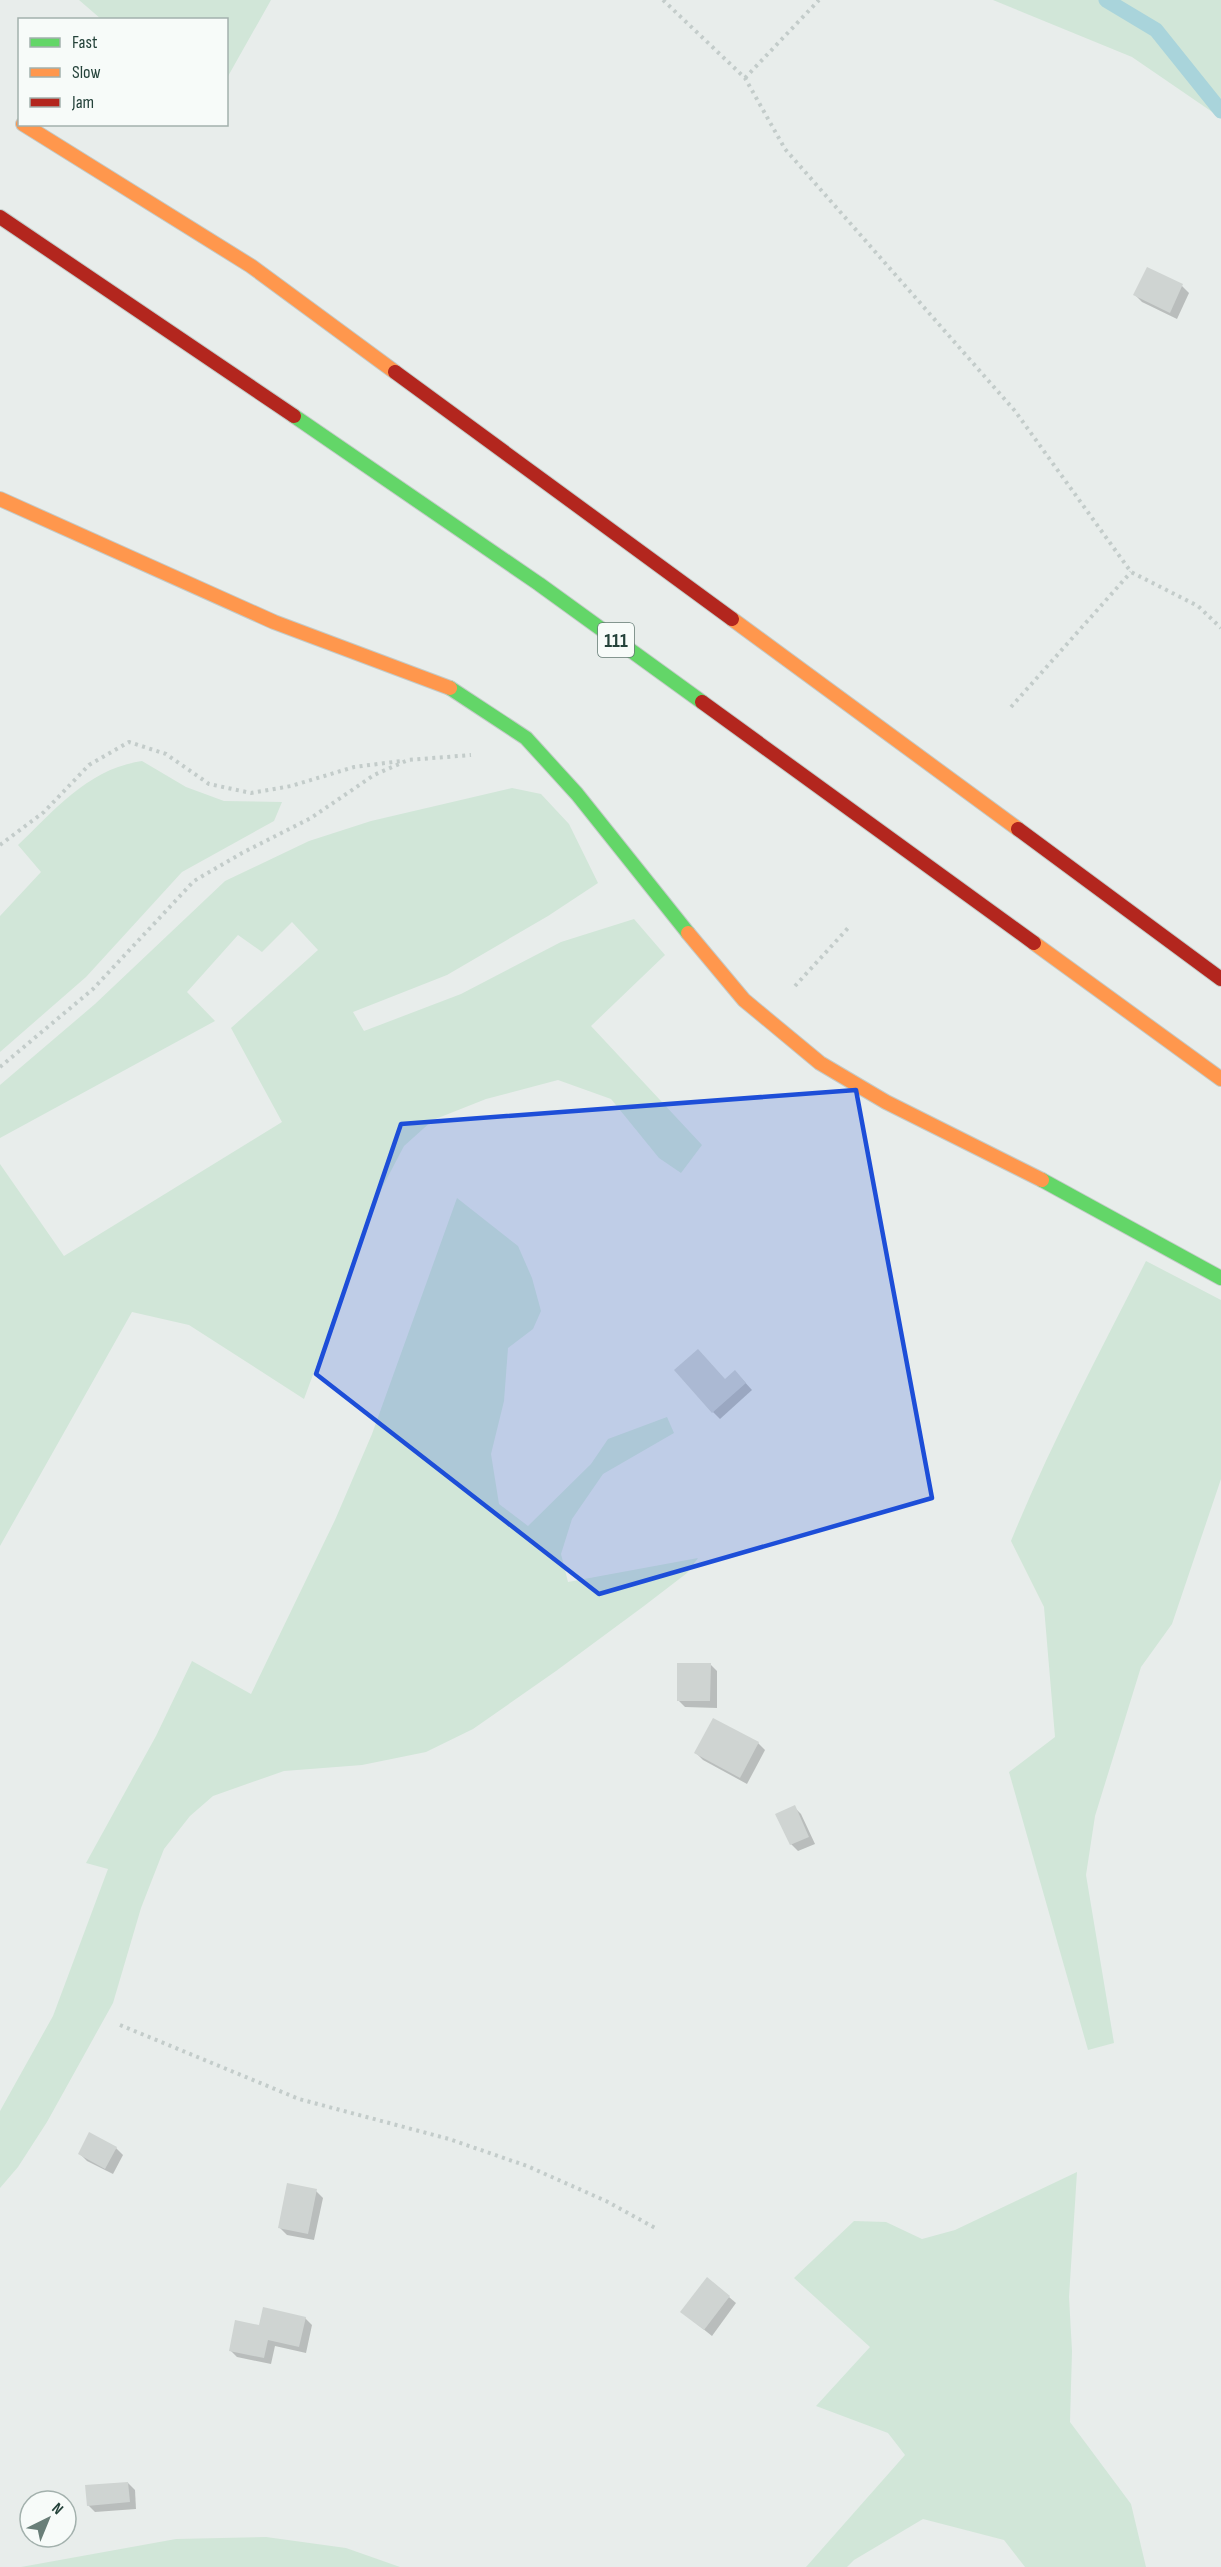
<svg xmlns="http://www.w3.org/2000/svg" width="1221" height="2567" font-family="'Sofia Sans Condensed',sans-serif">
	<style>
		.green { fill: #d1e6d8 }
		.shadow { fill: #0003 }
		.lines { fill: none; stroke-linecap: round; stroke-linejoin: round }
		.stream { stroke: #a9d4db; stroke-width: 15 }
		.building { fill: #cfd4d2 }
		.fast-casing { stroke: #c3cbc8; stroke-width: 16 }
		.slow-casing { stroke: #c3cbc8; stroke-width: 16 }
		.jam-casing { stroke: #c3cbc8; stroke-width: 16 }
		.path { stroke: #c3ccca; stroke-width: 4; stroke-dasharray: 3 4.5; stroke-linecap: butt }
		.fast { stroke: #63d668; stroke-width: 14 }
		.slow { stroke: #ff974d; stroke-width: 14 }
		.jam { stroke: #b3261e; stroke-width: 14 }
		.marked { fill: #1d4ed8; fill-opacity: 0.2; stroke: #1d4ed8; stroke-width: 4.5; stroke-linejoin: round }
		.labels { text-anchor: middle; stroke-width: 4.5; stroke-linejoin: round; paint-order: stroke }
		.shield { fill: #f7fbf9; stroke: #637a73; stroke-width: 1.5 }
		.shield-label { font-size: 20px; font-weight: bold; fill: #24423a }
	</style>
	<rect width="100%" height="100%" fill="#e8edeb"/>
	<!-- green -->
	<g class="green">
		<polygon points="79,0 271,0 227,78 226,20 101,19"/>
		<polygon points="993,0 1221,0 1221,118 1132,57"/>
		<path d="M142,761L186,787L224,801L282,802L274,821L182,872L86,977L0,1052V916L41,872L18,845C56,809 88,769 142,761Z"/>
		<polygon points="512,788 541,794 569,824 598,883 548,916 447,975 353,1012 364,1031 461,994 561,942 634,919 665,955 591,1026 702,1145 681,1173 659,1158 611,1099 558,1080 486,1099 433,1120 404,1146 382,1188 304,1399 189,1325 132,1312 0,1546 0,1164 64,1256 282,1122 231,1028 318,950 292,922 262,952 238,935 187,992 215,1021 0,1138 0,1085 95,1004 225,881 309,841 371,821"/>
		<polygon points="457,1198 518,1246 532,1278 541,1311 533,1329 508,1348 504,1401 491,1454 499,1504 528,1526 591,1464 608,1439 667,1417 674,1433 603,1474 572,1519 561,1554 568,1582 698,1558 687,1573 644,1606 556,1671 473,1729 426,1752 362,1765 284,1771 213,1796 190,1816 164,1849 141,1908 113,2003 47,2122 18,2167 0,2188 0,2111 53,2016 108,1869 86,1863 156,1736 192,1661 251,1694 335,1520 372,1434"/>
		<path d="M1146,1261L1221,1300V1479L1172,1624L1141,1667L1095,1816L1086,1875L1114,2043L1088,2050L1009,1772L1055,1737L1044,1607L1011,1541C1050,1445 1099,1354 1146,1261Z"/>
		<polygon points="1077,2172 1069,2297 1072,2351 1070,2422 1131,2504 1146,2567 1025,2567 1004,2540 923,2519 854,2560 847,2567 806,2567 905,2455 888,2433 816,2406 870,2347 794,2278 854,2221 886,2222 922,2239 955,2230"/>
		<polygon points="266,2537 346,2548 400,2567 21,2567 176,2539"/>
	</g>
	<!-- shadow -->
	<g class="shadow">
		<polygon points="1148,269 1182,286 1189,293 1177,319 1142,302 1135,295"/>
		<polygon points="742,1379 752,1390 720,1419 713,1412 725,1381"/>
		<polygon points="710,1664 717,1671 717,1708 685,1707 678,1700"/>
		<polygon points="758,1743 765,1750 747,1784 703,1760 696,1753"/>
		<polygon points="794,1807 801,1814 815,1844 798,1851 791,1844"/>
		<polygon points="116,2148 123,2155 113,2174 87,2161 80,2154"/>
		<polygon points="316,2191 323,2198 314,2240 287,2235 280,2228"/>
		<polygon points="729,2297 736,2303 712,2336 682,2312"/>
		<polygon points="305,2318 312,2325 306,2353 275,2346 271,2364 237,2357 230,2350 260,2327"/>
		<polygon points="128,2483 135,2490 136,2509 95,2512 88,2505"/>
	</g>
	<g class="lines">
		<!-- stream -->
		<polyline class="stream" points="1106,0 1156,30 1221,111"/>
	</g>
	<!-- building -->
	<g class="building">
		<polygon points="1147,267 1183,284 1170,313 1133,295"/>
		<polygon points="698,1349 725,1379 735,1370 746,1383 712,1413 674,1370"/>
		<polygon points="677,1663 711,1663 710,1701 677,1701"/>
		<polygon points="713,1718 759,1742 740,1778 694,1753"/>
		<polygon points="795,1805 809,1837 790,1845 775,1814"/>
		<polygon points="89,2132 117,2147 105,2169 78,2154"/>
		<polygon points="287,2183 317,2189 308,2234 278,2228"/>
		<polygon points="707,2277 730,2296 704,2330 680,2312"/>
		<polygon points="263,2307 306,2317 299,2347 268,2340 264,2358 229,2351 235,2320 259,2325"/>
		<polygon points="128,2482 130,2502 87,2506 85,2485"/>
	</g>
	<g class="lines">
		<defs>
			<g id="fast">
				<polyline points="294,416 539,584 702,702"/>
				<polyline points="450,688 526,738 577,794 688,933"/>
				<polyline points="1042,1180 1221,1278"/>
			</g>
			<g id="slow">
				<polyline points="23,124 251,266 395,372"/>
				<polyline points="0,499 274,622 450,688"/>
				<polyline points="732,619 1018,829"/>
				<polyline points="688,933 744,1000 820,1063 886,1102 1042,1180"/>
				<polyline points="1034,943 1221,1079"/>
			</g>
			<g id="jam">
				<polyline points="0,217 294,416"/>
				<polyline points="395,372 732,619"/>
				<polyline points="702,702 1034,943"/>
				<polyline points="1018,829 1221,979"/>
			</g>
		</defs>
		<!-- fast casing -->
		<use href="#fast" class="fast-casing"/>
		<!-- slow casing -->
		<use href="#slow" class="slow-casing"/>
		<!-- jam casing -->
		<use href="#jam" class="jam-casing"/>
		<!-- path -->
		<g class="path">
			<polyline points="663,0 745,78 785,149 1015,411 1131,572 1198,606 1221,628"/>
			<polyline points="745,78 819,0"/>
			<polyline points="1011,707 1131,572"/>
			<polyline points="0,845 44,812 89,765 129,742 166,754 209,784 251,793 291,786 354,767 401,761"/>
			<polyline points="795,986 849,927"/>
			<polyline points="0,1067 93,989 194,881 242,853 311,818 374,775 408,760 471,755"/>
			<polyline points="120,2025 299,2099 449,2139 527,2166 606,2201 657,2229"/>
		</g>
		<!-- fast -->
		<use href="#fast" class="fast"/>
		<!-- slow -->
		<use href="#slow" class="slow"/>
		<!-- jam -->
		<use href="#jam" class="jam"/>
	</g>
	<!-- marked area -->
	<path class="marked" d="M856,1090L932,1498L599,1594L316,1374L401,1124Z"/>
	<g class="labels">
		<!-- shield labels -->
		<rect class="shield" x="598" y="623" width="36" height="34" rx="4.5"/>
		<g class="shield-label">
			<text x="616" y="647">111</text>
		</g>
	</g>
	<!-- legend -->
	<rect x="18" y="18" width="210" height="108" fill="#f7fbf9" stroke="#a3b1ad" stroke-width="1.5"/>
	<rect x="30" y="38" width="30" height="9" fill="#63d668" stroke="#a3b1ad" stroke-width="1.5"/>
	<text x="72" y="48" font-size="18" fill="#24423a">Fast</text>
	<rect x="30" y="68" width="30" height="9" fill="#ff974d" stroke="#a3b1ad" stroke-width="1.5"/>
	<text x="72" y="78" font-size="18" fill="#24423a">Slow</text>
	<rect x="30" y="98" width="30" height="9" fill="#b3261e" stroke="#a3b1ad" stroke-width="1.5"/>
	<text x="72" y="108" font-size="18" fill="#24423a">Jam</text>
	<!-- north arrow -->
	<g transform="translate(48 2519) rotate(43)"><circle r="28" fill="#f7fbf9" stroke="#a3b1ad" stroke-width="1.5"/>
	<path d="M0-4.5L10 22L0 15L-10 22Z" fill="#697e78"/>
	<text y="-9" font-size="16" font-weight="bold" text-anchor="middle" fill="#24423a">N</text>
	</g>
</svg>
